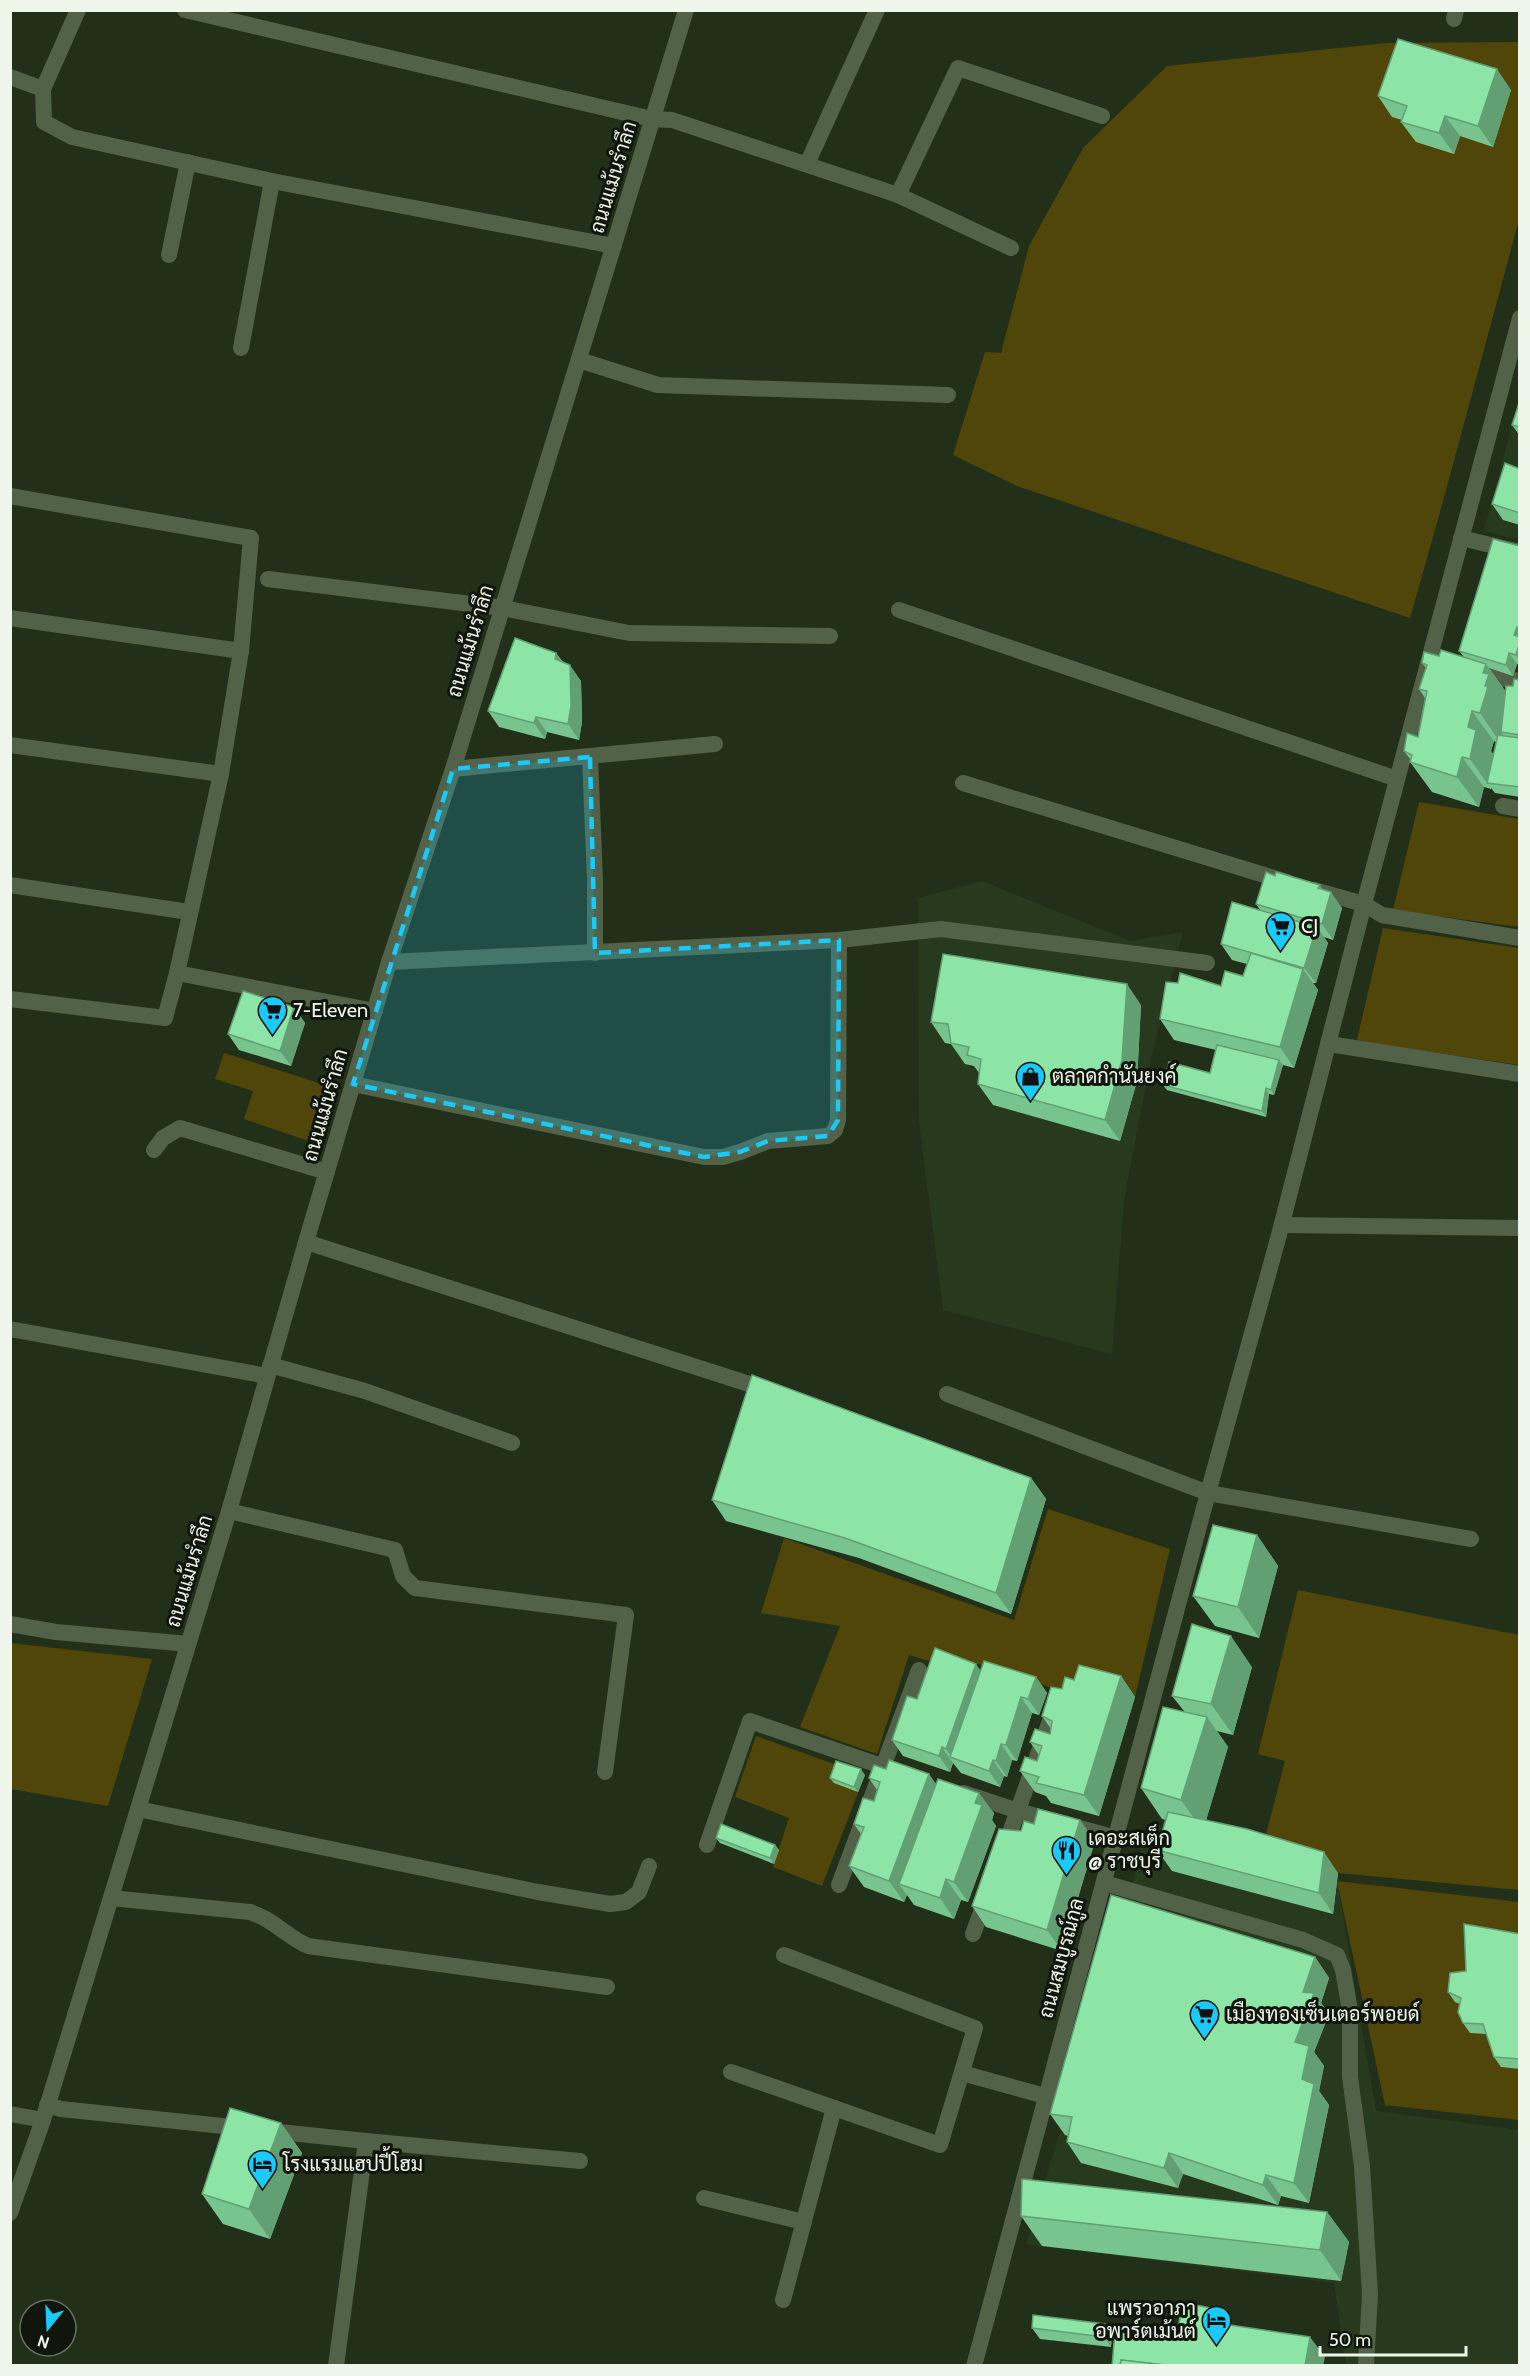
<svg xmlns="http://www.w3.org/2000/svg" width="1530" height="2376" font-family="Cabin,Sarabun,sans-serif">
	<style>
		.built { fill: #283a1d }
		.green { fill: #514609 }
		.lines { fill: none; stroke-linecap: round; stroke-linejoin: round }
		.minor { stroke: #516248; stroke-width: 16 }
		.tertiary { stroke: #516248; stroke-width: 16 }
		.wall { fill: #78c48f; fill-rule: evenodd }
		.shaded-wall { fill: #62a074 }
		.building { fill: #8ce4a6; stroke: #62a074; stroke-width: 1.5 }
		.marked { fill: #1acafc; fill-opacity: 0.2; stroke: #1acafc; stroke-width: 4.5; stroke-dasharray: 12 8; stroke-linejoin: round }
		.labels { text-anchor: middle; stroke-width: 6; stroke-linejoin: round; paint-order: stroke }
		.street-label { font-size: 20px; fill: #edf6e8; stroke: #10160c }
		.poi-label { font-size: 20px; fill: #edf6e8; stroke: #10160c; text-anchor: start }
	</style>
	<rect width="100%" height="100%" fill="#223019"/>
	<!-- built -->
	<g class="built">
		<polygon points="1519,399 1519,540 1484,531"/>
		<polygon points="982,881 1130,941 1183,932 1151,1058 1124,1200 1112,1354 943,1310 919,1122 918,898"/>
		<polygon points="1146,1826 1262,1850 1337,1881 1376,2111 1519,2130 1519,2365 1346,2365 1334,2283 1026,2244 1125,1916"/>
	</g>
	<!-- green -->
	<g class="green">
		<polygon points="1519,42 1519,220 1442,505 1410,618 1017,486 953,455 985,352 1001,353 1029,246 1083,148 1167,66 1387,43"/>
		<polygon points="1419,802 1519,819 1519,927 1393,910"/>
		<polygon points="1383,928 1519,948 1519,1065 1425,1051 1356,1044"/>
		<polygon points="224,1053 332,1087 315,1143 244,1119 253,1091 215,1079"/>
		<polygon points="1048,1509 1170,1549 1135,1697 1093,1686 1089,1700 941,1652 936,1663 909,1655 877,1754 800,1727 840,1626 761,1613 784,1538 1014,1620"/>
		<polygon points="1298,1590 1519,1635 1519,1890 1338,1873 1262,1850 1285,1761 1258,1754"/>
		<polygon points="11,1643 152,1659 108,1806 11,1789"/>
		<polygon points="756,1736 865,1775 822,1886 773,1867 789,1818 735,1797"/>
		<polygon points="1337,1881 1519,1902 1519,2120 1385,2105"/>
	</g>
	<g class="lines">
		<!-- minor -->
		<g class="minor">
			<polyline points="78,10 43,89 44,122 72,137 272,181 614,246"/>
			<polyline points="185,10 652,119 672,120 898,195 1011,248"/>
			<polyline points="1454,19 1456,10"/>
			<polyline points="10,77 43,89"/>
			<polyline points="807,164 877,10"/>
			<polyline points="898,195 958,68 1102,116"/>
			<polyline points="169,255 188,162"/>
			<polyline points="241,348 272,181"/>
			<polyline points="579,360 658,385 948,395"/>
			<polyline points="10,496 251,538 241,651 221,774 177,973 165,1018 10,999"/>
			<polyline points="1461,538 1520,552"/>
			<polyline points="268,579 503,608 629,633 830,636"/>
			<polyline points="899,610 1397,779"/>
			<polyline points="10,618 241,651"/>
			<polyline points="1476,675 1520,681"/>
			<polyline points="10,745 221,774"/>
			<polyline points="590,757 595,880 595,953"/>
			<polyline points="453,769 715,744"/>
			<polyline points="963,783 1287,882"/>
			<polyline points="1503,806 1520,809"/>
			<polyline points="10,885 189,912"/>
			<polyline points="1314,890 1364,904 1382,915 1520,938"/>
			<polyline points="389,962 839,940 941,929 1207,963"/>
			<polyline points="177,973 375,1011"/>
			<polyline points="1329,1044 1520,1074"/>
			<polyline points="353,1084 704,1157 723,1157 740,1152 768,1141 828,1136 835,1130 838,1120 839,940"/>
			<polyline points="154,1150 163,1138 180,1128 327,1172"/>
			<polyline points="1282,1225 1520,1228"/>
			<polyline points="306,1242 771,1391"/>
			<polyline points="10,1329 267,1376"/>
			<polyline points="270,1365 365,1391 512,1443"/>
			<polyline points="947,1394 1208,1493 1471,1539"/>
			<polyline points="229,1511 395,1550 403,1576 415,1588 626,1615 605,1772"/>
			<polyline points="10,1624 56,1632 188,1644"/>
			<polyline points="964,1793 1018,1811 1116,1838"/>
			<polyline points="138,1809 538,1892 610,1904 626,1902 639,1892 649,1866"/>
			<polyline points="707,1845 750,1721 908,1775"/>
			<polyline points="1003,1852 1056,1704"/>
			<polyline points="1104,1883 1303,1940 1337,1955 1343,1970 1350,2011 1350,2077 1362,2166 1370,2294 1366,2366"/>
			<polyline points="839,1885 919,1670"/>
			<path d="M111,1898L250,1912C273,1919 287,1937 308,1946L607,1987"/>
			<polyline points="973,1934 987,1896"/>
			<polyline points="731,2072 940,2145 975,2028 784,1955"/>
			<polyline points="962,2073 1045,2096"/>
			<polyline points="47,2105 61,2109 366,2141 580,2161"/>
			<polyline points="10,2114 43,2120"/>
			<polyline points="704,2198 804,2222"/>
			<polyline points="783,2300 834,2108"/>
			<polyline points="336,2366 366,2141"/>
		</g>
		<!-- tertiary -->
		<g class="tertiary">
			<polyline points="10,2213 43,2120 229,1511 306,1242 389,962 453,769 686,10"/>
			<polyline points="974,2366 1208,1493 1279,1235 1364,904 1520,318"/>
		</g>
	</g>
	<!-- wall -->
	<g class="wall">
		<polygon points="1511,90 1493,147 1460,136 1454,154 1416,142 1401,122 1402,120 1392,117 1378,96"/>
		<polygon points="1520,400 1520,436 1512,425"/>
		<polygon points="1520,469 1520,525 1503,520 1492,504"/>
		<path d="M1520,546V665L1517,664L1513,676L1489,668L1506,692L1520,680V797L1495,793L1491,788V789L1484,787L1479,807L1432,792L1410,762L1411,760L1404,751L1418,737L1425,698L1419,689L1426,668L1422,663L1439,656L1464,657L1459,651ZM1494,741L1496,742L1494,755L1491,751Z"/>
		<polygon points="556,653 563,662 581,681 582,722 579,740 547,732 545,739 499,727 488,711"/>
		<polygon points="1323,890 1342,908 1333,940 1324,937 1328,943 1316,983 1313,983 1318,990 1294,1068 1283,1065 1274,1095 1269,1094 1266,1117 1167,1090 1163,1085 1210,1073 1216,1050 1174,1040 1160,1019 1221,986 1243,976 1247,964 1232,960 1221,944 1261,911 1256,904"/>
		<polygon points="1141,1005 1137,1081 1120,1141 993,1105 978,1084 979,1073 974,1066 965,1064 951,1044 945,1043 931,1022"/>
		<polygon points="294,1007 305,1023 291,1066 239,1050 228,1034"/>
		<polygon points="1031,1478 1046,1499 1011,1614 859,1558 726,1521 712,1500"/>
		<polygon points="1257,1535 1278,1566 1259,1638 1215,1626 1193,1596"/>
		<polygon points="1252,1667 1233,1735 1217,1731 1228,1747 1206,1820 1338,1873 1333,1914 1172,1871 1157,1850 1166,1820 1162,1819 1141,1788 1184,1711 1172,1696"/>
		<polygon points="981,1671 1036,1677 1047,1693 1039,1715 1032,1713 1017,1761 1012,1760 1007,1777 1004,1776 1000,1787 961,1773 953,1763 950,1772 903,1756 892,1740 917,1699"/>
		<polygon points="1121,1676 1135,1697 1099,1816 1051,1803 1046,1796 1035,1792 1020,1771 1037,1761 1039,1755 1030,1742 1050,1734 1051,1729 1042,1716 1062,1689 1074,1680"/>
		<polygon points="886,1769 936,1784 994,1813 992,1820 996,1826 968,1902 961,1900 954,1919 914,1905 907,1895 904,1902 864,1887 849,1866 861,1834 854,1824 874,1801 877,1790 869,1778"/>
		<polygon points="865,1775 858,1792 834,1783 830,1778"/>
		<polygon points="716,1838 775,1845 779,1850 774,1864 720,1843"/>
		<polygon points="1095,1841 1062,1951 986,1927 972,1906"/>
		<polygon points="1520,1934 1520,2069 1501,2067 1494,2057 1486,2034 1470,2033 1463,2023 1460,2004 1455,2002 1448,1992 1466,1971"/>
		<polygon points="1315,1957 1329,1978 1321,2003 1329,2014 1314,2052 1324,2066 1319,2091 1329,2105 1309,2203 1281,2196 1278,2205 1183,2174 1178,2188 1081,2163 1067,2142 1068,2136 1065,2135 1050,2114"/>
		<polygon points="281,2123 302,2153 270,2239 223,2224 202,2194"/>
		<polygon points="1327,2212 1349,2242 1341,2281 1042,2246 1021,2216"/>
		<polygon points="1105,2324 1112,2334 1111,2347 1040,2339 1032,2328"/>
	</g>
	<!-- shaded-wall -->
	<g class="shaded-wall">
		<polygon points="1497,69 1511,90 1493,147 1478,126"/>
		<polygon points="1445,116 1460,136 1454,154 1439,133"/>
		<polygon points="1517,627 1520,630 1520,661 1516,655 1514,635"/>
		<polygon points="556,653 567,669 555,659"/>
		<polygon points="1509,653 1517,664 1513,676 1506,665"/>
		<polygon points="1486,664 1507,694 1501,732 1504,736 1501,744 1480,713 1485,686 1483,673"/>
		<polygon points="570,665 581,681 582,722 579,740 568,724"/>
		<polygon points="1472,711 1494,741 1491,751 1498,761 1487,783 1491,789 1470,759 1468,727"/>
		<polygon points="536,717 547,732 545,739 534,723"/>
		<polygon points="1462,757 1484,787 1479,807 1457,777"/>
		<polygon points="1320,885 1329,899 1331,892 1342,908 1333,940 1322,924 1318,888"/>
		<polygon points="1317,927 1328,943 1316,983 1304,968"/>
		<polygon points="1303,969 1318,990 1294,1068 1280,1047"/>
		<polygon points="1127,984 1141,1005 1137,1081 1120,1141 1105,1120"/>
		<polygon points="294,1007 305,1023 291,1066 280,1051"/>
		<polygon points="1279,1060 1283,1065 1274,1095 1271,1090"/>
		<polygon points="1266,1088 1269,1094 1266,1117 1262,1111"/>
		<polygon points="1031,1478 1046,1499 1011,1614 996,1593"/>
		<polygon points="1257,1535 1278,1566 1259,1638 1238,1607"/>
		<polygon points="1231,1636 1252,1667 1233,1735 1211,1704"/>
		<polygon points="976,1664 987,1680 952,1758 946,1749"/>
		<polygon points="1121,1676 1135,1697 1099,1816 1084,1795"/>
		<polygon points="1036,1677 1047,1693 1039,1715 1028,1699"/>
		<polygon points="1021,1697 1032,1713 1017,1761 1006,1745"/>
		<polygon points="1207,1717 1228,1747 1203,1831 1181,1800"/>
		<polygon points="1001,1744 1012,1760 1007,1777 996,1761"/>
		<polygon points="942,1747 953,1763 950,1772 939,1756"/>
		<polygon points="993,1760 1004,1776 1000,1787 989,1771"/>
		<polygon points="861,1769 865,1775 858,1792 854,1787"/>
		<polygon points="929,1774 944,1795 899,1884 907,1895 904,1902 889,1881"/>
		<polygon points="979,1793 994,1813 992,1820 996,1826 968,1902 954,1882"/>
		<polygon points="1080,1820 1095,1841 1062,1951 1047,1930"/>
		<polygon points="775,1845 779,1850 774,1864 770,1858"/>
		<polygon points="1324,1852 1338,1873 1333,1914 1319,1893"/>
		<polygon points="946,1879 961,1900 954,1919 940,1898"/>
		<polygon points="1315,1957 1329,1978 1321,2003 1329,2014 1314,2052 1324,2066 1319,2091 1329,2105 1309,2203 1294,2183 1302,2079 1295,2042 1303,1992"/>
		<polygon points="281,2123 302,2153 270,2239 249,2209"/>
		<polygon points="1169,2153 1183,2174 1178,2188 1164,2168"/>
		<polygon points="1266,2175 1281,2196 1278,2205 1263,2185"/>
		<polygon points="1327,2212 1349,2242 1341,2281 1320,2250"/>
		<polygon points="1211,2308 1226,2329 1210,2322"/>
		<polygon points="1105,2324 1112,2334 1111,2347 1104,2337"/>
		<polygon points="1310,2337 1325,2357 1323,2366 1305,2366"/>
	</g>
	<!-- building -->
	<g class="building">
		<polygon points="1398,39 1497,69 1478,126 1445,116 1439,133 1401,122 1407,106 1378,96"/>
		<polygon points="1520,400 1520,427 1512,425"/>
		<polygon points="1505,463 1520,469 1520,513 1492,504"/>
		<polygon points="1493,539 1520,546 1520,628 1517,627 1514,635 1520,637 1520,642 1516,655 1509,653 1506,665 1459,651"/>
		<polygon points="515,638 556,653 555,659 570,665 571,706 568,724 536,717 534,723 488,711"/>
		<polygon points="1441,650 1486,664 1483,673 1489,674 1485,686 1488,687 1480,713 1472,711 1468,727 1476,730 1470,759 1462,757 1457,777 1410,762 1412,755 1404,751 1407,733 1418,737 1427,691 1419,689 1427,665 1422,663 1424,652 1439,656"/>
		<polygon points="1514,679 1520,680 1520,735 1501,732 1506,686 1513,686"/>
		<polygon points="1498,735 1520,738 1520,787 1487,783"/>
		<polygon points="1266,872 1275,876 1276,872 1320,885 1318,888 1331,892 1322,924 1256,904"/>
		<polygon points="1232,902 1317,927 1304,968 1221,944"/>
		<polygon points="1251,953 1303,969 1280,1047 1160,1019 1166,982 1178,983 1180,973 1221,986 1225,971 1243,976"/>
		<polygon points="943,954 1127,984 1122,1060 1105,1120 978,1084 981,1059 967,1055 969,1047 951,1043 948,1024 931,1022"/>
		<polygon points="243,991 294,1007 280,1051 228,1034"/>
		<polygon points="1217,1045 1279,1060 1271,1090 1266,1088 1262,1111 1163,1085 1169,1062 1210,1073"/>
		<polygon points="752,1375 1031,1478 996,1593 845,1538 712,1500"/>
		<polygon points="1213,1525 1257,1535 1238,1607 1193,1596"/>
		<polygon points="1192,1624 1231,1636 1211,1704 1172,1696"/>
		<polygon points="935,1648 976,1664 946,1749 942,1747 939,1756 892,1740 907,1696 917,1699"/>
		<polygon points="984,1661 1036,1677 1028,1699 1021,1697 1006,1745 1001,1744 996,1761 993,1760 989,1771 950,1757"/>
		<polygon points="1079,1665 1121,1676 1084,1795 1036,1783 1039,1777 1020,1771 1025,1757 1037,1761 1042,1746 1030,1742 1035,1729 1050,1734 1052,1721 1042,1716 1051,1687 1062,1689 1065,1677 1074,1680"/>
		<polygon points="1163,1707 1207,1717 1181,1800 1141,1788"/>
		<polygon points="889,1760 929,1774 889,1881 849,1866 864,1827 854,1824 863,1798 874,1801 880,1782 869,1778 874,1765 886,1769"/>
		<polygon points="836,1761 861,1769 854,1787 830,1778"/>
		<polygon points="938,1779 979,1793 975,1803 982,1805 954,1882 946,1879 940,1898 899,1884"/>
		<polygon points="1038,1809 1080,1820 1047,1930 972,1906 999,1829 1021,1831 1024,1821 1034,1824"/>
		<polygon points="1168,1812 1247,1829 1324,1852 1319,1893 1157,1850"/>
		<polygon points="721,1824 775,1845 770,1858 716,1838"/>
		<polygon points="1111,1895 1315,1957 1303,1992 1314,1993 1295,2042 1309,2046 1302,2079 1314,2084 1294,2183 1266,2175 1263,2185 1169,2153 1164,2168 1067,2142 1072,2117 1050,2114"/>
		<polygon points="1464,1924 1520,1934 1520,2059 1494,2057 1483,2024 1463,2023 1458,2012 1461,1998 1448,1992 1450,1973 1466,1971"/>
		<polygon points="230,2108 281,2123 249,2209 202,2194"/>
		<polygon points="1022,2179 1327,2212 1320,2250 1021,2216"/>
		<polygon points="1191,2304 1211,2308 1210,2322 1310,2337 1305,2366 1174,2366 1121,2360 1120,2366 1112,2366 1115,2332 1173,2339 1174,2327 1178,2328 1182,2307 1189,2309"/>
		<polygon points="1033,2315 1105,2324 1104,2337 1032,2328"/>
		<polygon points="1121,2360 1174,2366 1120,2366"/>
	</g>
	<!-- marked area -->
	<path class="marked" d="M590,757L595,953L839,940L838,1120L828,1136L768,1141L740,1152L704,1157L353,1084L453,769Z"/>
	<!-- icons -->
	<defs>
		<symbol id="supermarket-pin" viewBox="-11 -11 22 30"><path d="M0 17L-7.5 6A9.5 9.5 0 1 1 7.5 6Z" fill="#1acafc" stroke="#10160c"/><path d="M-6-5.5h2.5l.6 2H6L4.5 2H-2.5L-4.4-4H-6ZM-1.5 3.2a1.3 1.3 0 1 0 .1 0ZM3 3.2a1.3 1.3 0 1 0 .1 0Z" fill="#111"/></symbol>
		<symbol id="shop-pin" viewBox="-11 -11 22 30"><path d="M0 17L-7.5 6A9.5 9.5 0 1 1 7.5 6Z" fill="#1acafc" stroke="#10160c"/><path d="M-5-2.5h2.3a2.7 3.5 0 0 1 5.4 0H5L5.5 6h-11ZM-1.5-2.5h3a1.5 2.3 0 0 0-3 0Z" fill="#111"/></symbol>
		<symbol id="restaurant-pin" viewBox="-11 -11 22 30"><path d="M0 17L-7.5 6A9.5 9.5 0 1 1 7.5 6Z" fill="#1acafc" stroke="#10160c"/><path d="M-5-6h1v4h1v-4h1v4h1v-4h1v5L-1.5 .5V6h-2V.5L-5-1ZM5-6V6H3V1.5H1.5Q1.5-4 5-6Z" fill="#111"/></symbol>
		<symbol id="hotel-pin" viewBox="-11 -11 22 30"><path d="M0 17L-7.5 6A9.5 9.5 0 1 1 7.5 6Z" fill="#1acafc" stroke="#10160c"/><path d="M-6-4.5h1.5V1H6V5H4.5V3h-9V5H-6ZM-4 0a1.8 1.8 0 1 1 3.6 0ZM.5 0V-2.5h3Q6-2.5 6 0Z" fill="#111"/></symbol>
	</defs>
	<g fill-rule="evenodd">
		<use href="#supermarket-pin" x="1264" y="910" width="33" height="45"/>
		<use href="#supermarket-pin" x="256" y="994" width="33" height="45"/>
		<use href="#shop-pin" x="1014" y="1060" width="33" height="45"/>
		<use href="#restaurant-pin" x="1050" y="1834" width="33" height="45"/>
		<use href="#supermarket-pin" x="1188" y="1998" width="33" height="45"/>
		<use href="#hotel-pin" x="246" y="2148" width="33" height="45"/>
		<use href="#hotel-pin" x="1200" y="2304" width="33" height="45"/>
	</g>
	<g class="labels">
		<!-- street labels -->
		<g class="street-label">
			<text transform="translate(613 177) rotate(-73)" y="7">ถนนแม้นรำลึก</text>
			<text transform="translate(470 641) rotate(-73)" y="7">ถนนแม้นรำลึก</text>
			<text transform="translate(325 1105) rotate(-74)" y="7">ถนนแม้นรำลึก</text>
			<text transform="translate(189 1571) rotate(-73)" y="7">ถนนแม้นรำลึก</text>
			<text transform="translate(1061 1958) rotate(-75)" y="7">ถนนสมบูรณ์กูล</text>
		</g>
		<!-- poi labels -->
		<g class="poi-label">
			<text x="1301" y="933">CJ</text>
			<text x="293" y="1017">7-Eleven</text>
			<text x="1052" y="1083">ตลาดกำนันยงค์</text>
			<text x="1088" y="1845">เดอะสเต็ก<tspan x="1088" dy="23">@ ราชบุรี</tspan></text>
			<text x="1226" y="2021">เมืองทองเซ็นเตอร์พอยด์</text>
			<text x="283" y="2171">โรงแรมแฮปปี้โฮม</text>
			<text x="1196" y="2315" text-anchor="end">แพรวอาภา<tspan x="1196" dy="23">อพาร์ตเม้นต์</tspan></text>
		</g>
	</g>
	<!-- border -->
	<rect width="1530" height="2376" fill="none" stroke="#edf6e8" stroke-width="24"/>
	<!-- north arrow -->
	<g transform="translate(48 2328) rotate(198)"><circle r="28" fill="#10160c" stroke="#687064" stroke-width="1.5"/>
	<path d="M0-4.5L10 22L0 15L-10 22Z" fill="#1acafc"/>
	<text y="-9" font-size="16" font-weight="bold" text-anchor="middle" fill="#edf6e8">N</text>
	</g>
	<!-- scale -->
	<path d="M1320 2346v9h146v-9" fill="none" stroke="#edf6e8" stroke-width="3"/>
	<text x="1329" y="2346" font-size="18" fill="#edf6e8" stroke="#10160c" stroke-width="4.5" paint-order="stroke">50 m</text>
</svg>
